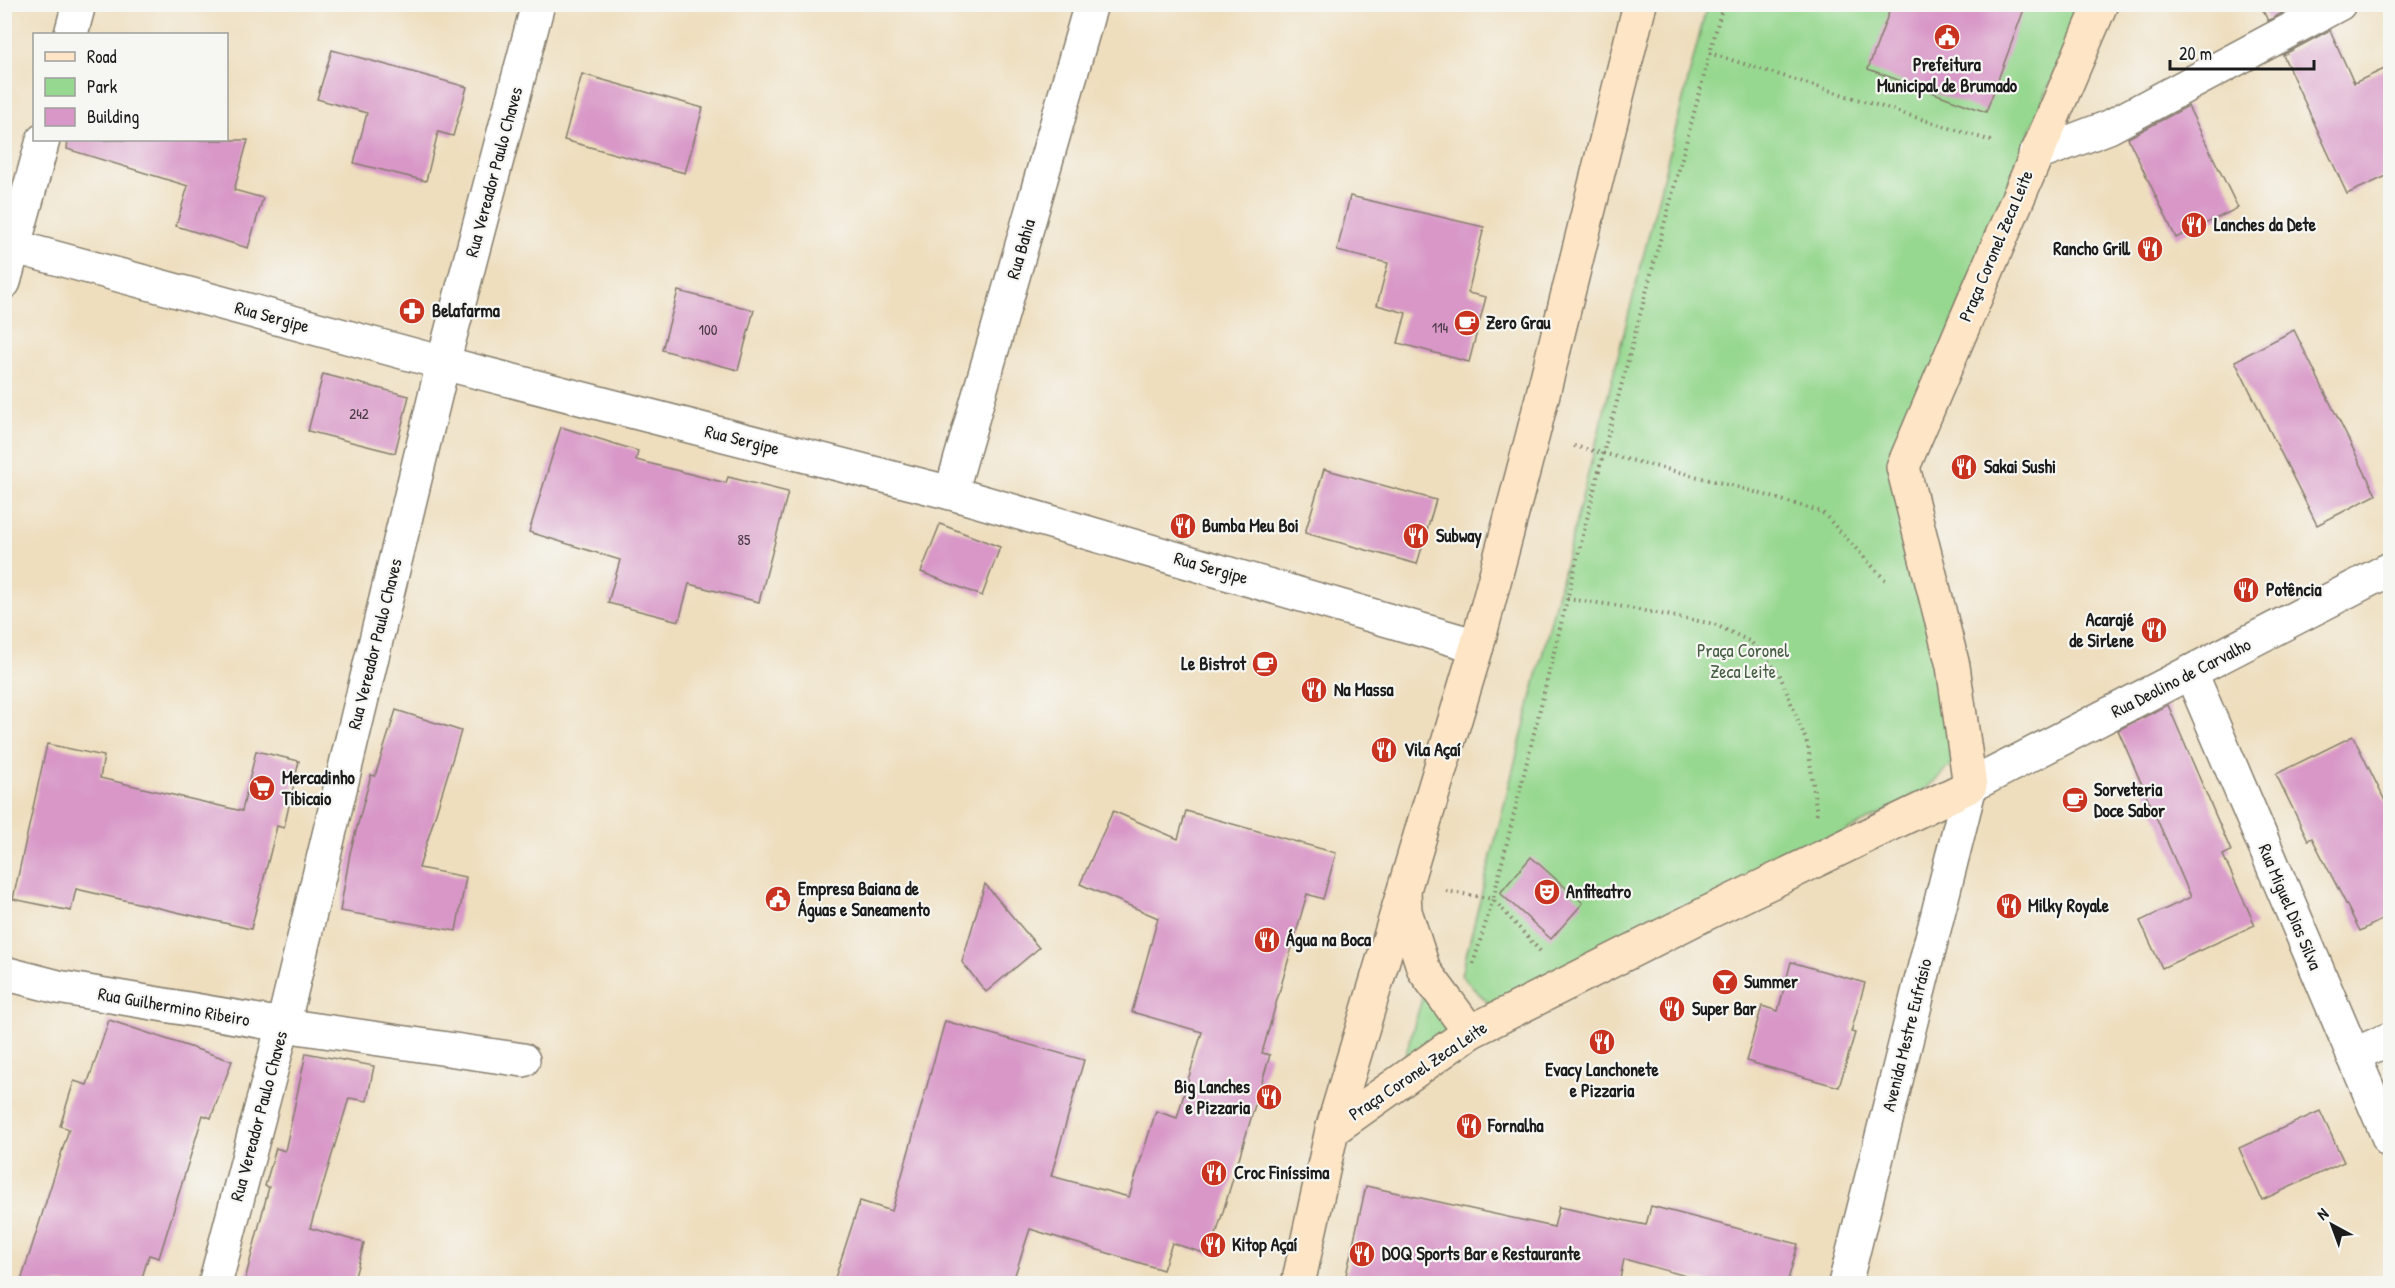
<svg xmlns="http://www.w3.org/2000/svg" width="2395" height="1288" font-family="'Patrick Hand',sans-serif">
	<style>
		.green { fill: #97d890; stroke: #5a7a56; stroke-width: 1.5 }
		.building { fill: #d897c7 }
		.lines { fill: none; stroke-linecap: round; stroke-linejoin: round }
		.minor-casing { stroke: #857d6d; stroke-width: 36 }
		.tertiary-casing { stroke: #857d6d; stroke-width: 36 }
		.secondary-casing { stroke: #857d6d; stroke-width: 36 }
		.path { stroke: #857d6d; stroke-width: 4; stroke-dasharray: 1.5 4.5; stroke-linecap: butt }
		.minor { stroke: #fff; stroke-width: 33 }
		.tertiary { stroke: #fff; stroke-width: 33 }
		.secondary { stroke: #fde5c5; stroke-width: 33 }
		.labels { text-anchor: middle; stroke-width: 4.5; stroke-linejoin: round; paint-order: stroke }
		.number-label { font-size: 15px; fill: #4b3b47 }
		.poi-label { font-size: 18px; font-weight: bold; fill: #1c1c1c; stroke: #f6f6f2; text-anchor: start }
		.street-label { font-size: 18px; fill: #1c1c1c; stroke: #f6f6f2 }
		.park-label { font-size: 18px; fill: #475e45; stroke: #f6f6f2 }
	</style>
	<rect width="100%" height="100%" fill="#f6f6f2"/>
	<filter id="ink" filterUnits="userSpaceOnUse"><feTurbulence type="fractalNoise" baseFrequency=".0167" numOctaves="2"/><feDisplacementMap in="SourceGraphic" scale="12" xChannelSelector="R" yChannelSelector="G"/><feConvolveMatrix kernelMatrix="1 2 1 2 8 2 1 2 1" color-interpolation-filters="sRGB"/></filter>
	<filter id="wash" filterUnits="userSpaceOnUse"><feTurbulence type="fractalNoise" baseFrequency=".008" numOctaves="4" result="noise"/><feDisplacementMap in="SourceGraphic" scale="24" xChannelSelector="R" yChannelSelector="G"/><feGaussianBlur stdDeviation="1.35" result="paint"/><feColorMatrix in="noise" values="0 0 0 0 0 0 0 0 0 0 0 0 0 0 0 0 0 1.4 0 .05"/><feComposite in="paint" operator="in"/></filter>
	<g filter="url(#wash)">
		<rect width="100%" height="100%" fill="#eedebe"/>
		<!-- green -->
		<g class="green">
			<polygon points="1707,5 2082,5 1895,464 1971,747 1919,795 1492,1007 1461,975"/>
			<polygon points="1427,982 1456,1040 1403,1063"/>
		</g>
		<g id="blocks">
			<!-- building -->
			<g class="building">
				<polygon points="1892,4 2026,4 1986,112 1868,69"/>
				<polygon points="2260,4 2298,4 2268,21"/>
				<polygon points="2330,30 2354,83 2391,66 2391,174 2347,194 2283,55"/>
				<polygon points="332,50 467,87 453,136 438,132 426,181 354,163 367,113 317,99"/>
				<polygon points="582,74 703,108 685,173 564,140"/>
				<polygon points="2188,106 2238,208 2176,238 2128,138"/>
				<polygon points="68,140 248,140 234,190 263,198 248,248 176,226 188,186 67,149"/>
				<polygon points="1350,196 1484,227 1468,293 1486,297 1469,362 1398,343 1406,313 1377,305 1388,263 1337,251"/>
				<polygon points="678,291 754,310 738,370 662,350"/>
				<polygon points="2294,330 2376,495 2317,525 2235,361"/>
				<polygon points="323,374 409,396 395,453 308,431"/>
				<polygon points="561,427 638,451 636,460 726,483 728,477 788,492 759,602 689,584 679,621 608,603 620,560 529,532"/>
				<polygon points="1324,469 1436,500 1417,564 1305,533"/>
				<polygon points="940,524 1000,547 982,596 921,572"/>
				<polygon points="2168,705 2231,851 2223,855 2255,925 2162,968 2140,921 2191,897 2118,730"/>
				<polygon points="396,710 461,731 419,868 466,877 456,931 340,911 350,853 371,775 375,776"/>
				<polygon points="2353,736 2391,813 2391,915 2360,931 2312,838 2308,840 2276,774"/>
				<polygon points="47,744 104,756 100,778 242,811 256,751 299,761 284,828 277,826 251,929 76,889 71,911 13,899"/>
				<polygon points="1113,811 1178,839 1186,811 1336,853 1323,899 1307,894 1262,1053 1270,1055 1210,1255 1172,1243 1163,1270 1030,1229 1012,1284 833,1284 860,1201 892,1211 945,1021 1084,1060 1051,1176 1129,1197 1156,1111 1177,1118 1202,1032 1132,1012 1158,918 1080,884"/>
				<polygon points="1531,857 1583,903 1551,939 1500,893"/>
				<polygon points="985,884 1039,948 986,992 962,962"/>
				<polygon points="1791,962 1865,983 1851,1032 1855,1033 1839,1087 1746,1061 1762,1006 1778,1011"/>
				<polygon points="109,1020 232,1061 211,1118 203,1115 159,1258 149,1255 140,1284 20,1284 69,1129 60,1126 74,1081 87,1085"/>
				<polygon points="306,1053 374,1066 367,1101 349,1098 310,1228 364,1243 353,1284 244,1284 269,1187 265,1186 276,1148 285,1151"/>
				<polygon points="2320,1111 2344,1162 2262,1200 2239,1148"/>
				<polygon points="1366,1186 1554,1227 1559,1207 1646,1225 1651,1206 1798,1244 1787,1284 1715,1284 1624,1259 1619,1284 1344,1284"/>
			</g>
		</g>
	</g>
	<g filter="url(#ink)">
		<use href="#blocks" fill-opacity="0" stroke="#857d6d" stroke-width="1.5"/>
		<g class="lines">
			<defs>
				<g id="minor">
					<polyline points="71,34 79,4"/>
					<polyline points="2035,155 2109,127 2339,4"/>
					<polyline points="4,282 43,140"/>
					<polyline points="951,493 1091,4"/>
					<polyline points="2191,673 2390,1141"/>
					<polyline points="4,973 58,987 283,1025 523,1060"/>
					<polyline points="2353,1055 2390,1039"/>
					<polyline points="215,1284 283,1025 443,363 538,4"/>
				</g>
				<g id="tertiary">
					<polyline points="4,244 443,363 951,493 1477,646"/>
					<polyline points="1845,1284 1970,786 2390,569"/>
				</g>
				<g id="secondary">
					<polyline points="1404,892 1405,911 1424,970 1470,1032"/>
					<polyline points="1332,1130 1470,1032 1707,913 1970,786 1953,666 1903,467 2101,4"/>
					<polyline points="1298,1284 1332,1130 1477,646 1533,434 1640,4"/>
				</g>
			</defs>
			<!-- minor casing -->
			<use href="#minor" class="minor-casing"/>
			<!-- tertiary casing -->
			<use href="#tertiary" class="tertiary-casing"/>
			<!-- secondary casing -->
			<use href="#secondary" class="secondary-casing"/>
			<!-- path -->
			<g class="path">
				<polyline points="1709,53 1995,142"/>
				<polyline points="1574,446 1738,487 1822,512 1887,582"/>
				<polyline points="1567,599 1613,605 1714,624 1751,642 1779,673 1808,745 1817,815"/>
				<polyline points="1446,891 1493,899 1473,964"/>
				<polyline points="1540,951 1493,899 1603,454 1723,4"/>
			</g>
			<!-- minor -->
			<use href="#minor" class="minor"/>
			<!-- tertiary -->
			<use href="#tertiary" class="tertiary"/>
			<!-- secondary -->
			<use href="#secondary" class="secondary"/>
		</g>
	</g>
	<!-- icons -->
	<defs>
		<symbol id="civic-disc" viewBox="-11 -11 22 22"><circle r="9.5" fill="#c8321e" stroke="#f6f6f2"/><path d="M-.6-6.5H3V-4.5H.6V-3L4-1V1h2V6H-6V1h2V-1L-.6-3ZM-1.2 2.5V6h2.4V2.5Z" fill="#fff"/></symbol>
		<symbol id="restaurant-disc" viewBox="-11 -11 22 22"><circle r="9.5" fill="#c8321e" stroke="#f6f6f2"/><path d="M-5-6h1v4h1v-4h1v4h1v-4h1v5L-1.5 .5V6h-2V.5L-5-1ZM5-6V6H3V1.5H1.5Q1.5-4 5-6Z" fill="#fff"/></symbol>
		<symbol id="pharmacy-disc" viewBox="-11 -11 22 22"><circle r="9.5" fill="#c8321e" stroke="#f6f6f2"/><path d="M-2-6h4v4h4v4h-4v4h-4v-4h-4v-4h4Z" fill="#fff"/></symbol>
		<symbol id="cafe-disc" viewBox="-11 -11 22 22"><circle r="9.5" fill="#c8321e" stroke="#f6f6f2"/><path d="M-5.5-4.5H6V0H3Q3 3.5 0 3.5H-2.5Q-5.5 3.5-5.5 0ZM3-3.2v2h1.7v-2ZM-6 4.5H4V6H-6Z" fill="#fff"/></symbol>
		<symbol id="supermarket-disc" viewBox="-11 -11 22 22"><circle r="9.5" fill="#c8321e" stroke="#f6f6f2"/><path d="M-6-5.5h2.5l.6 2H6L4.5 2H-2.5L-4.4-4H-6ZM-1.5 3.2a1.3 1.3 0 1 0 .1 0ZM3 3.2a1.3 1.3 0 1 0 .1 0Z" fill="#fff"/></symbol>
		<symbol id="theatre-disc" viewBox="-11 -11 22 22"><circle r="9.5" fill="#c8321e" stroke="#f6f6f2"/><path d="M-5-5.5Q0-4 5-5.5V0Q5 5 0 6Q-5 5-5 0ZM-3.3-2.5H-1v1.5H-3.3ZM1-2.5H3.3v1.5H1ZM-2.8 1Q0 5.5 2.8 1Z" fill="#fff"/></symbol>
		<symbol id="bar-disc" viewBox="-11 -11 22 22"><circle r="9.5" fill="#c8321e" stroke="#f6f6f2"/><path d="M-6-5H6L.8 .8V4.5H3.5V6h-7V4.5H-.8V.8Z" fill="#fff"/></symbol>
	</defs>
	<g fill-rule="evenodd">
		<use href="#civic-disc" x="1932" y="22" width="30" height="30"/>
		<use href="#restaurant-disc" x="2179" y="210" width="30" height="30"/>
		<use href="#restaurant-disc" x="2135" y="234" width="30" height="30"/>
		<use href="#pharmacy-disc" x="397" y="296" width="30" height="30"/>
		<use href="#cafe-disc" x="1452" y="308" width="30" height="30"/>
		<use href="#restaurant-disc" x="1949" y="452" width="30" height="30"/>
		<use href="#restaurant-disc" x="1168" y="511" width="30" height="30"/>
		<use href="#restaurant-disc" x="1401" y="521" width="30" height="30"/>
		<use href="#restaurant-disc" x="2231" y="575" width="30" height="30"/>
		<use href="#restaurant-disc" x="2139" y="615" width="30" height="30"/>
		<use href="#cafe-disc" x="1250" y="649" width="30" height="30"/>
		<use href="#restaurant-disc" x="1299" y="675" width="30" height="30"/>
		<use href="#restaurant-disc" x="1369" y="735" width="30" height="30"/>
		<use href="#supermarket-disc" x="247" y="773" width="30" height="30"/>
		<use href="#cafe-disc" x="2060" y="785" width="30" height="30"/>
		<use href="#theatre-disc" x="1532" y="877" width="30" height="30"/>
		<use href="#civic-disc" x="763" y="884" width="30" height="30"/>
		<use href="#restaurant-disc" x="1994" y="891" width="30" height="30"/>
		<use href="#restaurant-disc" x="1252" y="925" width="30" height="30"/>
		<use href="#bar-disc" x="1710" y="967" width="30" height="30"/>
		<use href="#restaurant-disc" x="1657" y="994" width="30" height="30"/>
		<use href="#restaurant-disc" x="1587" y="1027" width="30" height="30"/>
		<use href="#restaurant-disc" x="1254" y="1082" width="30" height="30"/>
		<use href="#restaurant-disc" x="1454" y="1111" width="30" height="30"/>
		<use href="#restaurant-disc" x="1199" y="1158" width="30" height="30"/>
		<use href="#restaurant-disc" x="1198" y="1230" width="30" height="30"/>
		<use href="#restaurant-disc" x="1347" y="1239" width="30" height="30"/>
	</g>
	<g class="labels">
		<!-- number labels -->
		<g class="number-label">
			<text x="1440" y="333">114</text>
			<text x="708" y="335">100</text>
			<text x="359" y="419">242</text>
			<text x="744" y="545">85</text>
		</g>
		<!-- poi labels -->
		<g class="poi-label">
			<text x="1947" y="71" text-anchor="middle">Prefeitura<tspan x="1947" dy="21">Municipal de Brumado</tspan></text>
			<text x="2214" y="231">Lanches da Dete</text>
			<text x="2130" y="255" text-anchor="end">Rancho Grill</text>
			<text x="432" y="317">Belafarma</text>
			<text x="1486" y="329">Zero Grau</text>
			<text x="1984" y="473">Sakai Sushi</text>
			<text x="1202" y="532">Bumba Meu Boi</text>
			<text x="1436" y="542">Subway</text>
			<text x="2266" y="596">Potência</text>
			<text x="2134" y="626" text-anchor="end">Acarajé<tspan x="2134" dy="21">de Sirlene</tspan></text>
			<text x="1246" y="670" text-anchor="end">Le Bistrot</text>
			<text x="1334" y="696">Na Massa</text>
			<text x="1404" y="756">Vila Açaí</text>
			<text x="282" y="784">Mercadinho<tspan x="282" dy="21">Tibicaio</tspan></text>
			<text x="2094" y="796">Sorveteria<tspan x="2094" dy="21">Doce Sabor</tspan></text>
			<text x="798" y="895">Empresa Baiana de<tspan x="798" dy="21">Águas e Saneamento</tspan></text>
			<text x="1566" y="898">Anfiteatro</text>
			<text x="2028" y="912">Milky Royale</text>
			<text x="1286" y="946">Água na Boca</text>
			<text x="1744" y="988">Summer</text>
			<text x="1692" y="1015">Super Bar</text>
			<text x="1602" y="1076" text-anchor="middle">Evacy Lanchonete<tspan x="1602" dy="21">e Pizzaria</tspan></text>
			<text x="1250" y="1093" text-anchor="end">Big Lanches<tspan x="1250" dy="21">e Pizzaria</tspan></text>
			<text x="1488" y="1132">Fornalha</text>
			<text x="1234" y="1179">Croc Finíssima</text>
			<text x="1232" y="1251">Kitop Açaí</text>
			<text x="1382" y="1260">DOQ Sports Bar e Restaurante</text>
		</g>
		<!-- street labels -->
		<g class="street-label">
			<text transform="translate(494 172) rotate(-75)" y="6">Rua Vereador Paulo Chaves</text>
			<text transform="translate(1996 246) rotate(-67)" y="6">Praça Coronel Zeca Leite</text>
			<text transform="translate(1021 249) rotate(-74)" y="6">Rua Bahia</text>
			<text transform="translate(272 317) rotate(15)" y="6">Rua Sergipe</text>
			<text transform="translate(742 440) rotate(14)" y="6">Rua Sergipe</text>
			<text transform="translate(1211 568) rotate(16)" y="6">Rua Sergipe</text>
			<text transform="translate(375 644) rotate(-76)" y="6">Rua Vereador Paulo Chaves</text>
			<text transform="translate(2181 678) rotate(-27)" y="6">Rua Deolino de Carvalho</text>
			<text transform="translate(2290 907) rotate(67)" y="6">Rua Miguel Dias Silva</text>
			<text transform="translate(174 1007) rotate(10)" y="6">Rua Guilhermino Ribeiro</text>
			<text transform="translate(1907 1035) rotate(-76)" y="6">Avenida Mestre Eufrásio</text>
			<text transform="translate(1418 1071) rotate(-34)" y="6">Praça Coronel Zeca Leite</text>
			<text transform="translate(259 1116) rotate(-75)" y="6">Rua Vereador Paulo Chaves</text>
		</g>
		<!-- park labels -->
		<g class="park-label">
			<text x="1743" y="657">Praça Coronel<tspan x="1743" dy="21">Zeca Leite</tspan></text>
		</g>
	</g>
	<!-- margin -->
	<rect width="2395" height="1288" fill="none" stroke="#f6f6f2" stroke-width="24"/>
	<!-- legend -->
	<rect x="33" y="33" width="195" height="108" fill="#f6f6f2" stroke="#9f9f9c" stroke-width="1.5"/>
	<rect x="45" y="52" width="30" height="9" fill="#fde5c5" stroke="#9f9f9c" stroke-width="1.5"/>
	<text x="87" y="63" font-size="18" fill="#1c1c1c">Road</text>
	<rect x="45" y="78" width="30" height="18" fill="#97d890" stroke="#9f9f9c" stroke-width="1.5"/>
	<text x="87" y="93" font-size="18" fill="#1c1c1c">Park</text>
	<rect x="45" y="108" width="30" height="18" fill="#d897c7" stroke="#9f9f9c" stroke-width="1.5"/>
	<text x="87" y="123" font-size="18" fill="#1c1c1c">Building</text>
	<!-- north arrow -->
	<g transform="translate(2332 1225) rotate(319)" stroke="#f6f6f2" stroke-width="4.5" paint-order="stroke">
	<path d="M0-4.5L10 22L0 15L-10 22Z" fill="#1c1c1c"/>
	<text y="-9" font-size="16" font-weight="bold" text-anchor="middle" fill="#1c1c1c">N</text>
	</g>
	<!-- scale -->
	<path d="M2170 60v9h144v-9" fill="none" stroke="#1c1c1c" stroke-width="3"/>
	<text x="2179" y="60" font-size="18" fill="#1c1c1c" stroke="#f6f6f2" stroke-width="4.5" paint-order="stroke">20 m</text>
</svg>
